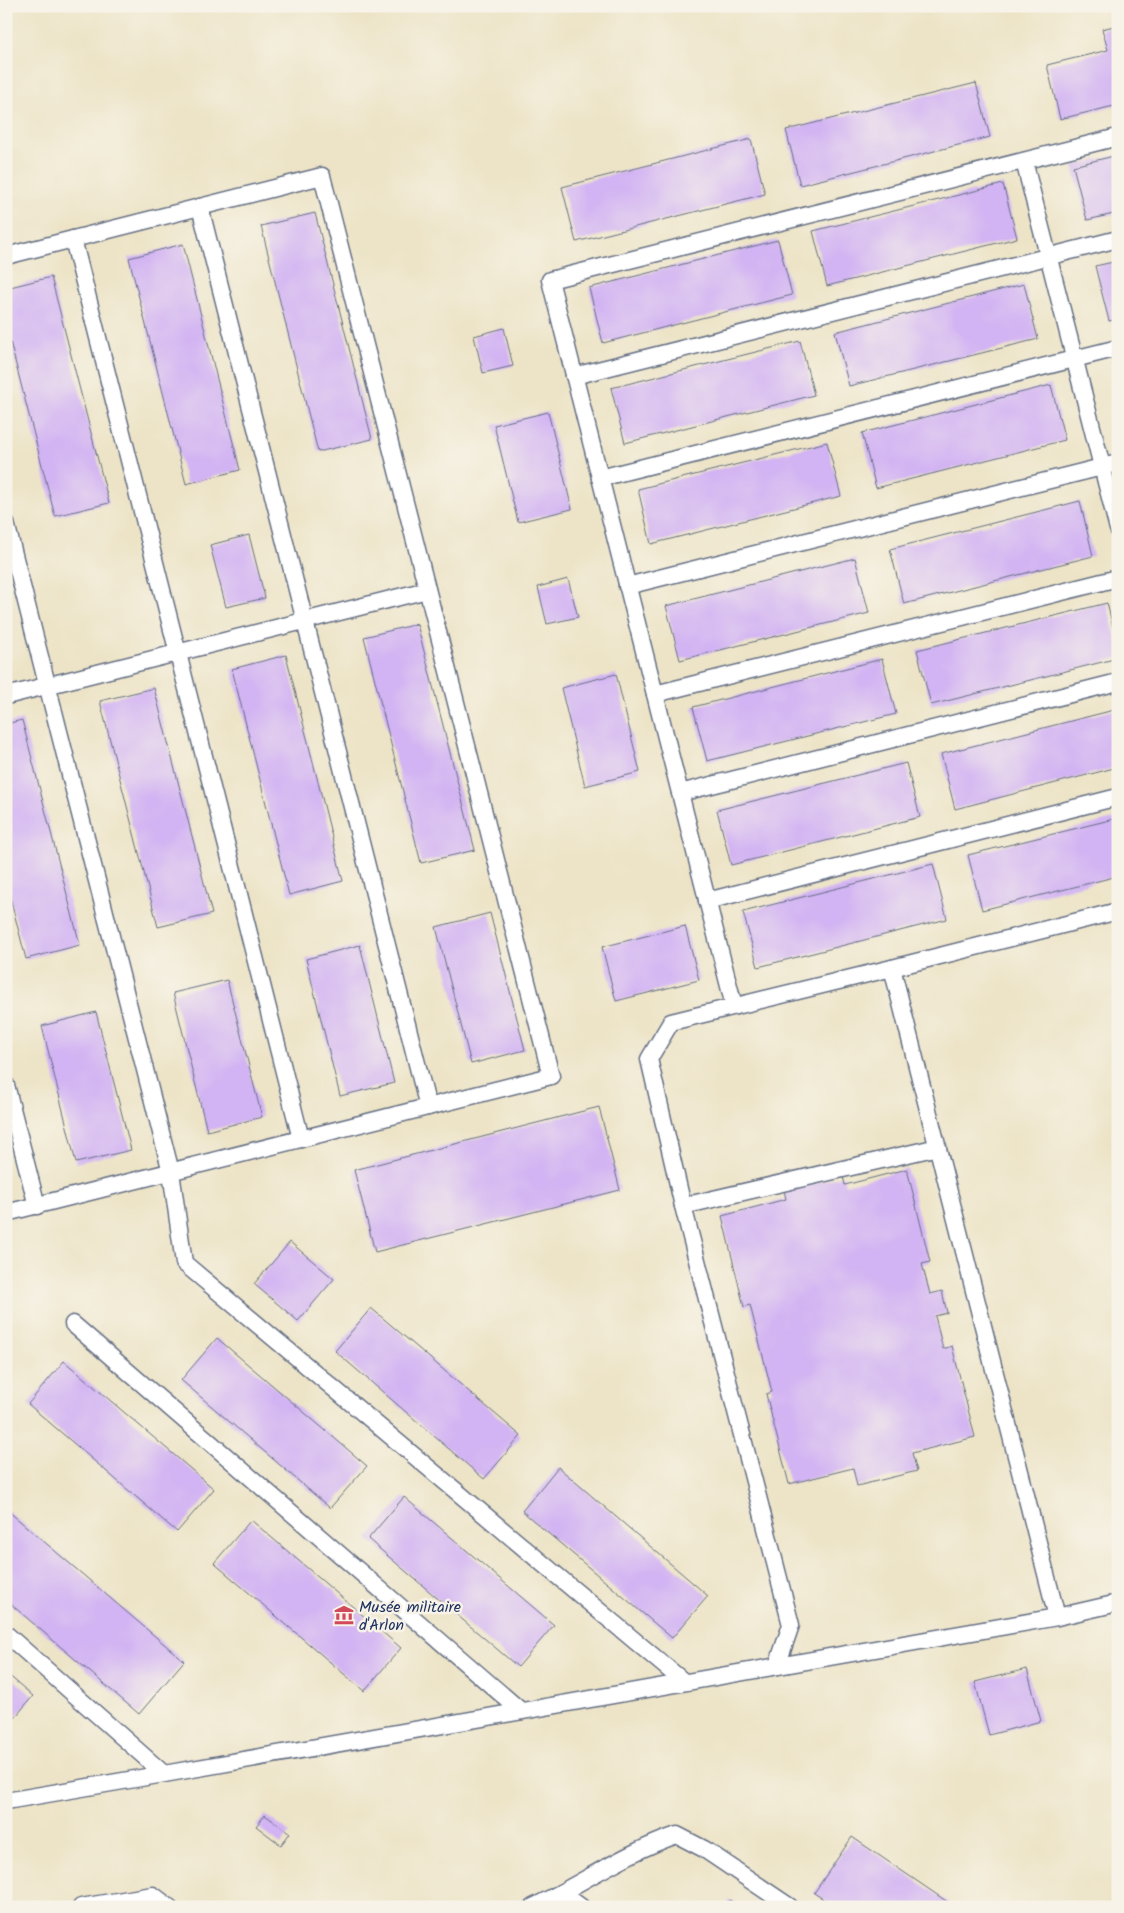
<svg xmlns="http://www.w3.org/2000/svg" width="1124" height="1913" font-family="Kalam,sans-serif">
	<style>
		.building { fill: #d2b3f3 }
		.lines { fill: none; stroke-linecap: round; stroke-linejoin: round }
		.service-casing { stroke: #646e83; stroke-width: 19 }
		.service { stroke: #fff; stroke-width: 16 }
		.labels { text-anchor: middle; stroke-width: 5; stroke-linejoin: round; paint-order: stroke }
		.poi-label { font-size: 16px; fill: #1b2f5e; stroke: #f7f3e8; text-anchor: start }
	</style>
	<rect width="100%" height="100%" fill="#f7f3e8"/>
	<filter id="ink" filterUnits="userSpaceOnUse"><feTurbulence type="fractalNoise" baseFrequency=".02" numOctaves="2"/><feDisplacementMap in="SourceGraphic" scale="10" xChannelSelector="R" yChannelSelector="G"/><feConvolveMatrix kernelMatrix="1 2 1 2 8 2 1 2 1" color-interpolation-filters="sRGB"/></filter>
	<filter id="wash" filterUnits="userSpaceOnUse"><feTurbulence type="fractalNoise" baseFrequency=".0096" numOctaves="4" result="noise"/><feDisplacementMap in="SourceGraphic" scale="20" xChannelSelector="R" yChannelSelector="G"/><feGaussianBlur stdDeviation="1.12" result="paint"/><feColorMatrix in="noise" values="0 0 0 0 0 0 0 0 0 0 0 0 0 0 0 0 0 1.4 0 .05"/><feComposite in="paint" operator="in"/></filter>
	<g filter="url(#wash)">
		<rect width="100%" height="100%" fill="#ede4c7"/>
		<g id="blocks">
			<!-- building -->
			<g class="building">
				<polygon points="1118,25 1118,105 1060,119 1047,65 1108,50 1102,29"/>
				<polygon points="976,83 990,137 800,185 786,130"/>
				<polygon points="751,139 765,194 576,242 562,187"/>
				<polygon points="1118,155 1118,213 1087,220 1073,166"/>
				<polygon points="1003,184 1017,238 827,286 813,231"/>
				<polygon points="315,213 372,439 318,452 261,226"/>
				<polygon points="778,240 792,295 603,343 589,288"/>
				<polygon points="183,244 240,470 186,484 129,258"/>
				<polygon points="1118,261 1118,319 1109,321 1095,266"/>
				<polygon points="51,277 109,503 55,516 6,326 6,288"/>
				<polygon points="1024,284 1038,339 849,386 835,332"/>
				<polygon points="504,328 513,366 483,373 474,336"/>
				<polygon points="800,341 814,395 625,443 611,388"/>
				<polygon points="1051,385 1065,440 876,488 862,433"/>
				<polygon points="548,412 572,509 518,522 494,425"/>
				<polygon points="827,442 841,496 651,544 638,489"/>
				<polygon points="1080,501 1093,556 904,604 890,549"/>
				<polygon points="249,535 265,598 226,607 210,545"/>
				<polygon points="855,558 869,613 680,660 666,606"/>
				<polygon points="568,579 578,617 547,624 538,587"/>
				<polygon points="1107,603 1118,647 1118,658 931,705 917,650"/>
				<polygon points="417,624 475,850 421,863 364,637"/>
				<polygon points="286,655 343,881 289,895 232,669"/>
				<polygon points="882,659 896,714 707,761 693,707"/>
				<polygon points="616,674 640,772 585,786 561,688"/>
				<polygon points="154,688 212,914 158,927 100,701"/>
				<polygon points="1118,709 1118,767 955,809 941,754"/>
				<polygon points="22,720 80,945 26,959 6,882 6,724"/>
				<polygon points="906,763 920,817 731,865 717,810"/>
				<polygon points="1118,818 1118,876 982,910 968,855"/>
				<polygon points="933,864 947,919 758,967 743,912"/>
				<polygon points="490,913 525,1050 471,1064 436,927"/>
				<polygon points="685,926 699,980 616,1001 602,947"/>
				<polygon points="360,945 394,1083 340,1096 306,959"/>
				<polygon points="227,980 262,1117 207,1131 173,993"/>
				<polygon points="96,1012 131,1150 76,1163 42,1026"/>
				<polygon points="599,1107 620,1190 375,1252 354,1170"/>
				<polygon points="907,1169 930,1262 922,1264 930,1294 942,1291 947,1313 935,1316 943,1349 952,1346 975,1437 912,1453 917,1471 857,1486 853,1468 789,1484 766,1394 772,1392 750,1305 744,1307 722,1216 786,1199 784,1190 843,1176 845,1185"/>
				<polygon points="290,1242 334,1279 298,1321 254,1284"/>
				<polygon points="371,1308 521,1436 484,1479 335,1351"/>
				<polygon points="217,1338 367,1466 330,1508 181,1380"/>
				<polygon points="64,1361 214,1489 177,1532 28,1404"/>
				<polygon points="558,1467 708,1596 672,1638 522,1511"/>
				<polygon points="404,1497 554,1625 518,1667 368,1539"/>
				<polygon points="7,1510 184,1661 139,1714 6,1600"/>
				<polygon points="251,1520 401,1648 364,1691 214,1563"/>
				<polygon points="1027,1669 1041,1721 989,1735 975,1682"/>
				<polygon points="6,1673 33,1696 6,1728"/>
				<polygon points="265,1815 290,1833 281,1845 256,1826"/>
				<polygon points="852,1837 955,1907 835,1907 814,1893"/>
				<polygon points="730,1900 740,1907 725,1907"/>
			</g>
		</g>
	</g>
	<g filter="url(#ink)">
		<use href="#blocks" fill-opacity="0" stroke="#646e83" stroke-width="1"/>
		<g class="lines">
			<defs>
				<g id="service">
					<polyline points="1024,161 1118,529"/>
					<polyline points="200,207 428,1107"/>
					<polyline points="73,239 301,1139"/>
					<polyline points="6,256 322,176 551,1076 6,1213"/>
					<polyline points="574,376 1118,239"/>
					<polyline points="600,478 1118,348"/>
					<polyline points="6,523 171,1172 184,1263 684,1682"/>
					<polyline points="627,586 1118,463"/>
					<polyline points="655,694 1118,578"/>
					<polyline points="6,696 427,590"/>
					<polyline points="680,793 1118,682"/>
					<polyline points="707,901 1118,797"/>
					<polyline points="892,968 1118,911"/>
					<polyline points="734,1006 550,280 1118,137"/>
					<polyline points="6,1085 37,1206"/>
					<polyline points="938,1147 683,1206 649,1059 671,1022 892,968 1057,1617"/>
					<polyline points="683,1206 791,1625 777,1666"/>
					<polyline points="73,1324 521,1711"/>
					<polyline points="6,1634 164,1774"/>
					<polyline points="6,1801 164,1774 1057,1617 1118,1603"/>
					<polyline points="562,1893 581,1907"/>
					<polyline points="81,1907 153,1895 169,1907"/>
					<path d="M533,1907C581,1884 626,1852 677,1835L704,1849L790,1907"/>
				</g>
			</defs>
			<!-- service casing -->
			<use href="#service" class="service-casing"/>
			<!-- service -->
			<use href="#service" class="service"/>
		</g>
	</g>
	<!-- icons -->
	<defs>
		<symbol id="museum-bare" viewBox="-9 -9 18 18"><path d="M0-6L6-3V-2H-6V-3ZM-5-1h2V3h-2ZM-1-1h2V3h-2ZM3-1h2V3H3ZM-6 4H6V6H-6Z" fill="#d1495b" stroke="#f7f3e8" stroke-width="2.5" paint-order="stroke"/></symbol>
	</defs>
	<g fill-rule="evenodd">
		<use href="#museum-bare" x="330" y="1601" width="28" height="28"/>
	</g>
	<g class="labels">
		<!-- poi labels -->
		<g class="poi-label">
			<text x="359" y="1612">Musée militaire<tspan x="359" dy="18">d'Arlon</tspan></text>
		</g>
	</g>
	<!-- margin -->
	<rect width="1124" height="1913" fill="none" stroke="#f7f3e8" stroke-width="25"/>
</svg>
